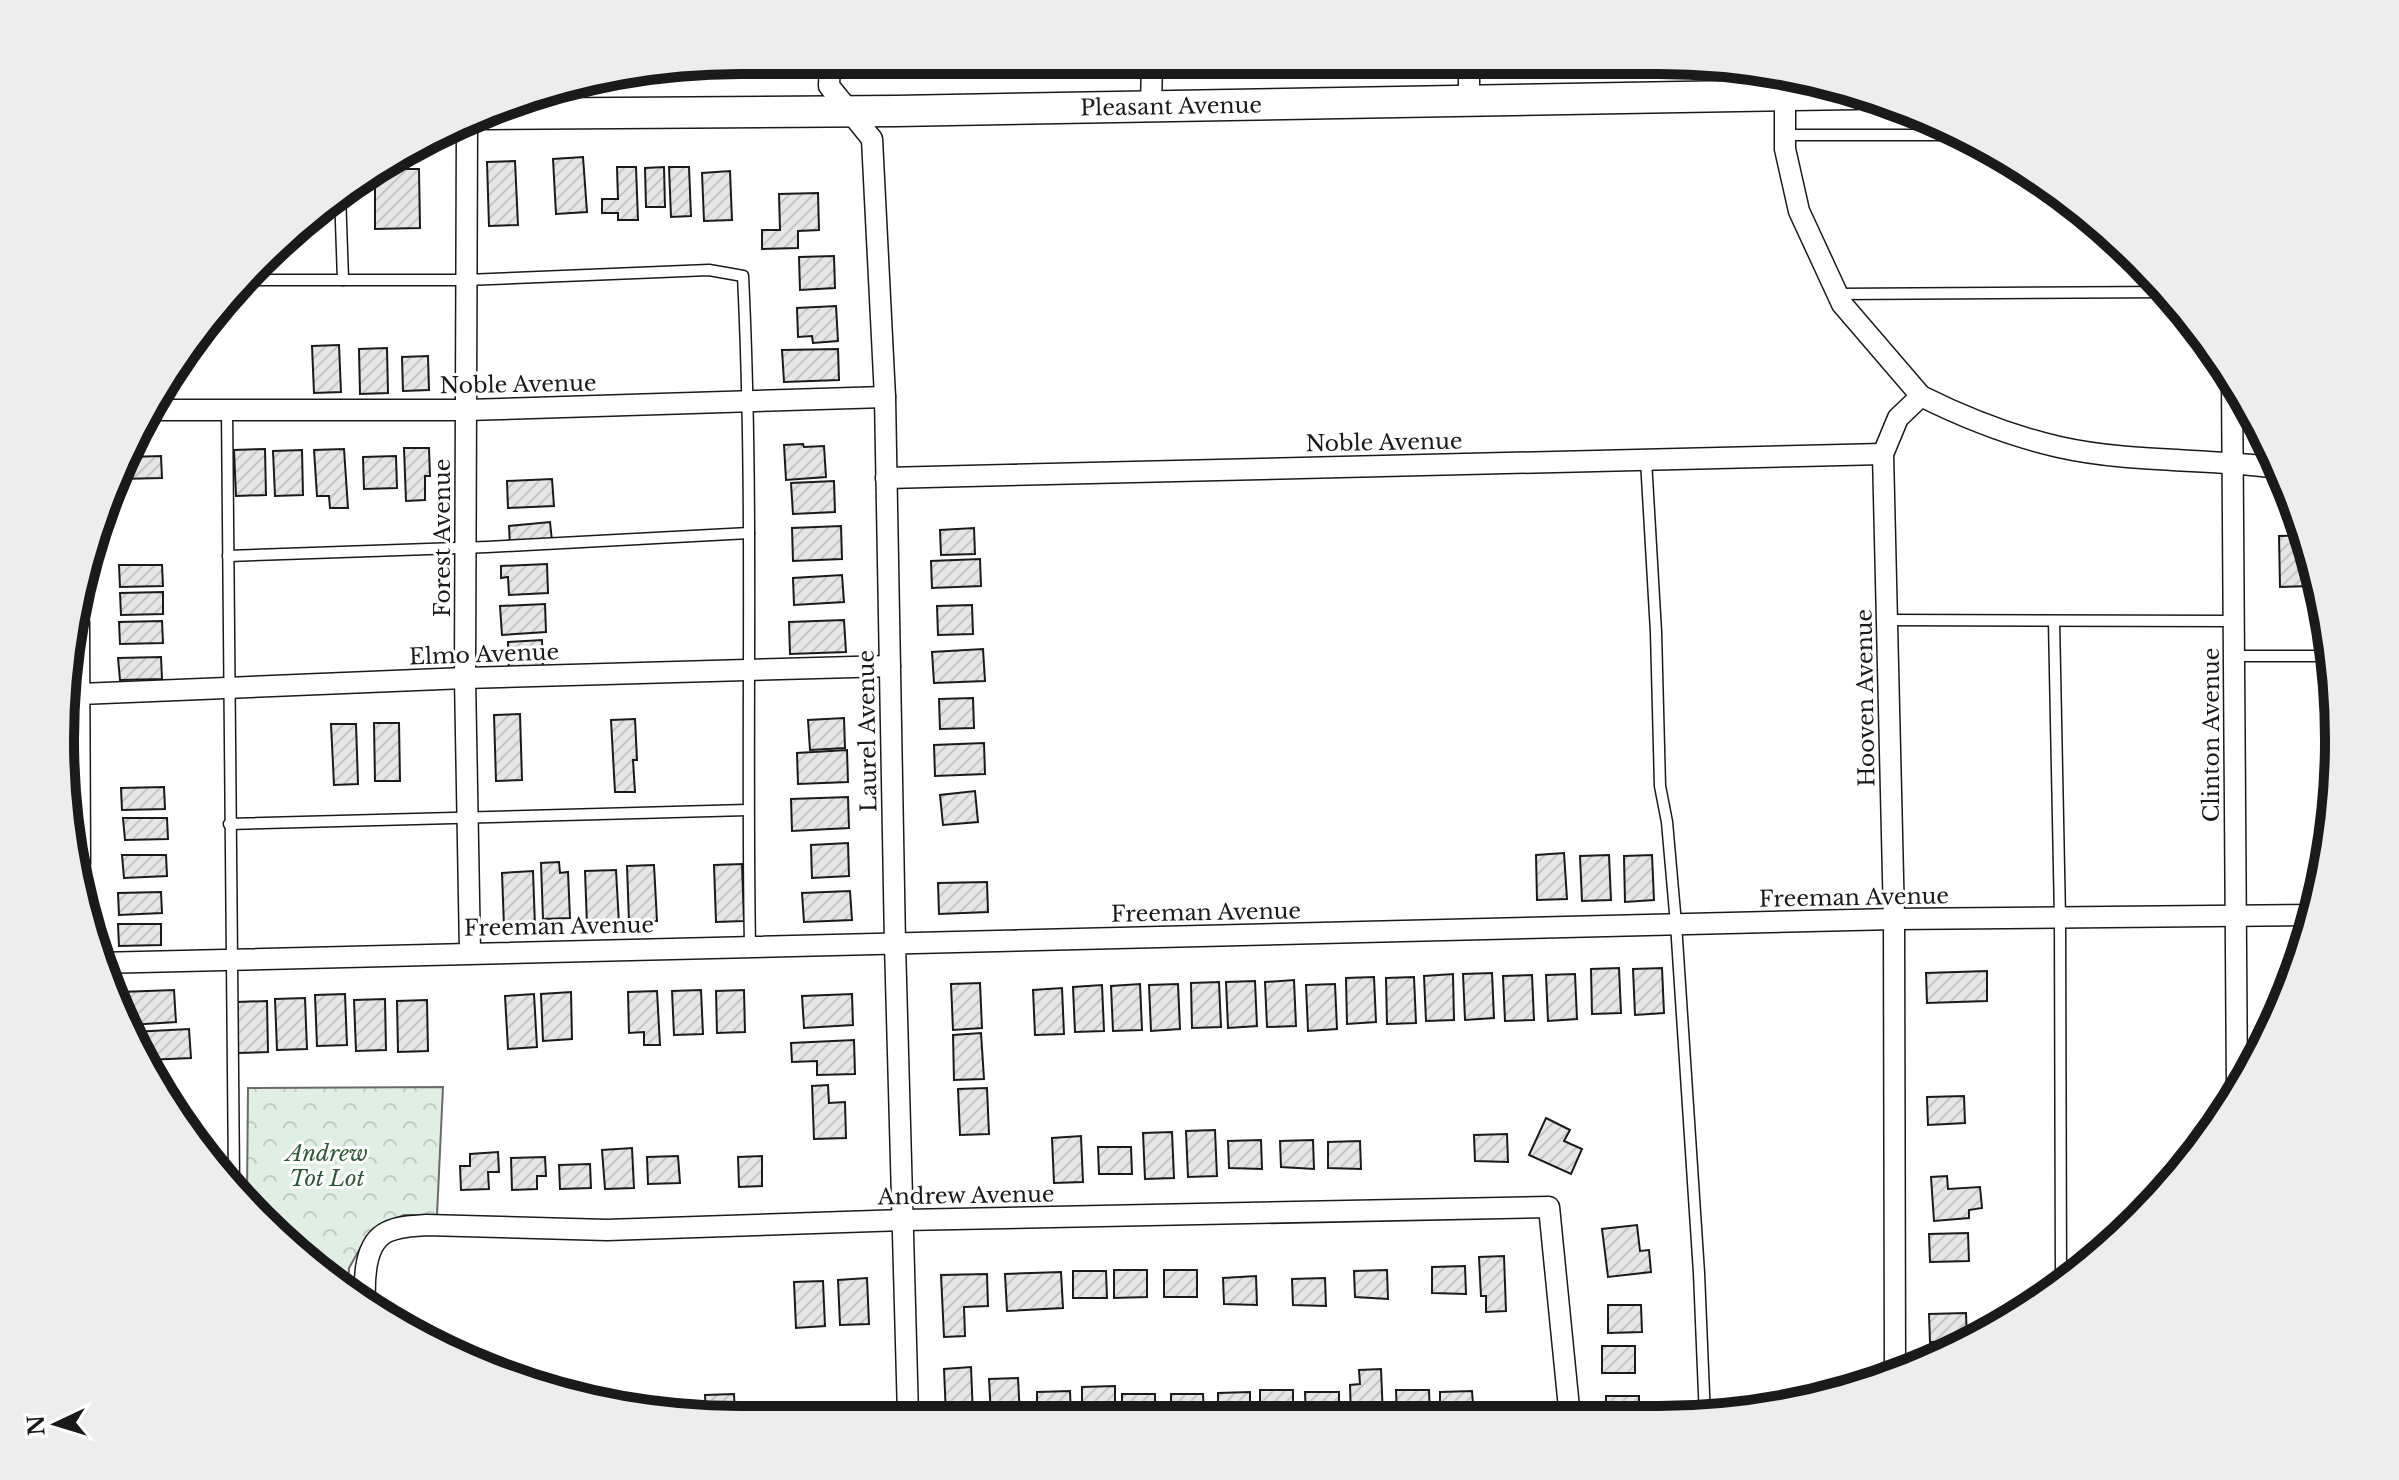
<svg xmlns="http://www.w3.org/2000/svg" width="2399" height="1480" font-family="'Libre Baskerville',serif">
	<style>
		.forest { fill: url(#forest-crowns); stroke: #6a6a6a; stroke-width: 2 }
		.building { fill: url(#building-hatch); stroke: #1a1a1a; stroke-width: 2 }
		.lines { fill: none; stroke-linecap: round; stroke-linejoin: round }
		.service-casing { stroke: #1a1a1a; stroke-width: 13 }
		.minor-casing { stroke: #1a1a1a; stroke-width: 23 }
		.primary-casing { stroke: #1a1a1a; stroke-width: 33 }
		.service { stroke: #fff; stroke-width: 10 }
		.minor { stroke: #fff; stroke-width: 20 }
		.primary { stroke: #fff; stroke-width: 30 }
		.labels { text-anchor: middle; stroke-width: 6; stroke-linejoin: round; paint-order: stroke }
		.street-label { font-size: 22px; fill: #1a1a1a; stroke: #fff }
		.park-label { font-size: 22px; font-style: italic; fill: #2b5a34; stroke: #fff }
		.rim { fill: none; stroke: #1a1a1a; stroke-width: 10 }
	</style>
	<defs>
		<pattern id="forest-crowns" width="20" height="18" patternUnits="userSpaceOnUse" patternTransform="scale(2)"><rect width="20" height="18" fill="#e0efe3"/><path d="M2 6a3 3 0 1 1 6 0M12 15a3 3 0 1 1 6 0" fill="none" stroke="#c0ccc2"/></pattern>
		<pattern id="building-hatch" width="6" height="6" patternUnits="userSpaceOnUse" patternTransform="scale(2)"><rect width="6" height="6" fill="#e6e6e6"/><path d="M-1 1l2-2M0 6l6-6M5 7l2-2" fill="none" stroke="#c5c5c5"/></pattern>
	</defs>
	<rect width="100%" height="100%" fill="#fff"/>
	<!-- forest -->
	<polygon class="forest" points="443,1087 437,1215 404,1215 379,1225 362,1245 349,1268 348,1292 326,1280 247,1195 248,1088"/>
	<!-- building -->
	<g class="building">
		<polygon points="583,157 587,212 556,214 553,159"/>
		<polygon points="515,161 518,225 489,226 487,162"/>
		<polygon points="617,167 636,167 638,220 618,220 618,213 602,213 602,199 618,199"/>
		<polygon points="664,167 665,207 646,207 645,168"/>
		<polygon points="669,167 689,167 691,216 671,217"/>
		<polygon points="384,169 419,169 420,228 375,229 375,174"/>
		<polygon points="730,171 732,220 704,221 702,173"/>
		<polygon points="818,193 819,230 798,231 798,248 762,249 762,230 780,230 779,194"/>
		<polygon points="834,256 835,288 800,290 799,257"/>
		<polygon points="836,306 838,341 813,343 812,336 798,337 797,308"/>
		<polygon points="339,345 341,392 314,393 312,346"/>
		<polygon points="387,348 388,393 360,394 359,349"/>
		<polygon points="838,349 839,380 784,382 782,350"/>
		<polygon points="428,356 429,390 403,391 402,357"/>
		<polygon points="803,444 804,447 824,446 826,477 786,480 784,445"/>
		<polygon points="404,448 429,448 430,476 425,476 425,500 406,501"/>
		<polygon points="265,449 266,495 236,496 234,450"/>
		<polygon points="344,449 348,508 330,508 329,496 317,496 314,450"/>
		<polygon points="302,450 303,495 275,496 273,451"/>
		<polygon points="161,456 162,478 119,479 128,457"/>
		<polygon points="396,456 397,488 364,489 363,457"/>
		<polygon points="552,479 554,506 508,508 507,481"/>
		<polygon points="834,481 835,512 793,514 791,483"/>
		<polygon points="550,522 552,541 510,545 509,526"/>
		<polygon points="841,526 842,559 793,561 792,528"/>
		<polygon points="974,528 975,554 941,555 940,530"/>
		<polygon points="2306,535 2309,549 2311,586 2280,587 2279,536"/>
		<polygon points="980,559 981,586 932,588 931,561"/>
		<polygon points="547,564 548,593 509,595 508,577 501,578 501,566"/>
		<polygon points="119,565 162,565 163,586 120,587"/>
		<polygon points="842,575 844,602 794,605 793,578"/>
		<polygon points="163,592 163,614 121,615 120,593"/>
		<polygon points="545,604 546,632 502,635 500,606"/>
		<polygon points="972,605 973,634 938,635 937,606"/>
		<polygon points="844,620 846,652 790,654 789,622"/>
		<polygon points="162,621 163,643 120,644 119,622"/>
		<polygon points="542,640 543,671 509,673 508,642"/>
		<polygon points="983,649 985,681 934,683 932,652"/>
		<polygon points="161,657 162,679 120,680 118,658"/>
		<polygon points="973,698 974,728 940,729 939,699"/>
		<polygon points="520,714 522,780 496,781 494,715"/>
		<polygon points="844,718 845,748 810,750 808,720"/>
		<polygon points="635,719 637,760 633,760 635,792 615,792 611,720"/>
		<polygon points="374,723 399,723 400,781 375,781"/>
		<polygon points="331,724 356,724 358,784 334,785"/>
		<polygon points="984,743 985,774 935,776 934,745"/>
		<polygon points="847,750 848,782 798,784 797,753"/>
		<polygon points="164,787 165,809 122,810 121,788"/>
		<polygon points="975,791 978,822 943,825 940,795"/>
		<polygon points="848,797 849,828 792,831 791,799"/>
		<polygon points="123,818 167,818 168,839 125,840"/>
		<polygon points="848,843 849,876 812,878 811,845"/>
		<polygon points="1564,853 1567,899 1537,900 1536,855"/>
		<polygon points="122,855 166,855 167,876 124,878"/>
		<polygon points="1609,855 1611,900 1582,901 1580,856"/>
		<polygon points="1652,855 1654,900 1625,902 1624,856"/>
		<polygon points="559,862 560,873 568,872 570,918 543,919 541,863"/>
		<polygon points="742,864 744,921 716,922 714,865"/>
		<polygon points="654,865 657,921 629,922 627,866"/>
		<polygon points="616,870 619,924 587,925 585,871"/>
		<polygon points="533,871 535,926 504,927 502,873"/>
		<polygon points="987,882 988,912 939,914 938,883"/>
		<polygon points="850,891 852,920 804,922 802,893"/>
		<polygon points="161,892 162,913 119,915 118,893"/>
		<polygon points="118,924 161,924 161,945 119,946"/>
		<polygon points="1619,968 1621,1013 1592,1014 1591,969"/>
		<polygon points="1662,968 1664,1013 1635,1015 1633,969"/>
		<polygon points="1987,971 1987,1001 1927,1003 1926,973"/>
		<polygon points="1492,973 1494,1018 1465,1020 1463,974"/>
		<polygon points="1453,974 1454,1020 1426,1021 1424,976"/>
		<polygon points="1575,974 1577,1019 1548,1021 1546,975"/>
		<polygon points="1532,975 1534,1020 1505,1021 1503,976"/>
		<polygon points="1374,977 1376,1022 1347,1024 1346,978"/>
		<polygon points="1414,977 1416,1023 1387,1024 1386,978"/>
		<polygon points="1294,980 1296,1026 1267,1027 1265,982"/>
		<polygon points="1255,981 1257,1026 1228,1028 1226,982"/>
		<polygon points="1219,982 1221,1027 1192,1028 1191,983"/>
		<polygon points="980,983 982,1028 953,1030 951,984"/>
		<polygon points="1140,984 1142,1030 1113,1031 1111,986"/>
		<polygon points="1178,984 1180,1029 1151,1031 1149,985"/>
		<polygon points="1335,984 1337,1029 1308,1031 1306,985"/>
		<polygon points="1102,985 1104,1031 1075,1032 1073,987"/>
		<polygon points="1062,988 1064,1034 1035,1035 1033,990"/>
		<polygon points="174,990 176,1022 129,1025 122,1010 120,992"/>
		<polygon points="701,990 703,1034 674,1035 672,991"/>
		<polygon points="744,990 745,1032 717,1033 716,991"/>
		<polygon points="657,991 660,1045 644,1045 644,1032 629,1033 628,992"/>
		<polygon points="571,992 572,1039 543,1041 541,994"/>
		<polygon points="345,994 347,1045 317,1046 315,995"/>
		<polygon points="534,994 537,1047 508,1049 505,996"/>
		<polygon points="852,994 853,1025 804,1028 802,996"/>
		<polygon points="305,998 307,1049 277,1050 275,999"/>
		<polygon points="385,999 386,1050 356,1051 354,1000"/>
		<polygon points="427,1000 428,1051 398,1052 397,1001"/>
		<polygon points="267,1001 268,1052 238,1053 237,1002"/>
		<polygon points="189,1029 191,1058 146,1060 132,1032"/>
		<polygon points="981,1033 984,1079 954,1080 953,1035"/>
		<polygon points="854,1040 855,1074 817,1075 817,1061 792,1062 791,1043"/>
		<polygon points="167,1072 168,1094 163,1094 152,1073"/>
		<polygon points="828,1085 829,1103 845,1102 846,1138 814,1139 812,1086"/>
		<polygon points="987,1088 989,1134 960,1135 958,1089"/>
		<polygon points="1964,1096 1965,1123 1928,1125 1927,1097"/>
		<polygon points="1546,1118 1570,1130 1564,1141 1582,1149 1571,1174 1529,1155"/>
		<polygon points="1215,1130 1217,1176 1188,1177 1186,1131"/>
		<polygon points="1172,1132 1174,1178 1145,1179 1143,1133"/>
		<polygon points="1507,1134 1508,1162 1475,1161 1474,1135"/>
		<polygon points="1081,1136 1083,1182 1054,1183 1052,1138"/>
		<polygon points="1261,1140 1262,1169 1229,1168 1228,1141"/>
		<polygon points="1313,1140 1314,1169 1281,1167 1280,1141"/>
		<polygon points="1360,1141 1361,1169 1328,1168 1328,1142"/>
		<polygon points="1098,1147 1131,1147 1132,1174 1099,1174"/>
		<polygon points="632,1148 634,1188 605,1189 602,1150"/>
		<polygon points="498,1152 499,1172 488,1172 489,1189 461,1190 460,1166 470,1166 470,1154"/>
		<polygon points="678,1156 680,1183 648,1184 647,1157"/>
		<polygon points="762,1156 762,1186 739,1187 738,1157"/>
		<polygon points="545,1157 546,1176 537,1176 537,1189 512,1190 511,1158"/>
		<polygon points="590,1164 591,1188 560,1189 559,1165"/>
		<polygon points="1947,1176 1948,1189 1980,1187 1982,1208 1969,1210 1969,1218 1934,1221 1931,1177"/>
		<polygon points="1637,1225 1640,1251 1649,1250 1651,1272 1608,1277 1602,1229"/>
		<polygon points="1968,1233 1969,1261 1930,1262 1929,1234"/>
		<polygon points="1504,1256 1506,1311 1486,1312 1486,1296 1481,1296 1479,1257"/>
		<polygon points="1465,1266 1466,1294 1432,1293 1432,1267"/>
		<polygon points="1114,1270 1147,1270 1147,1297 1114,1298"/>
		<rect x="1164" y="1270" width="33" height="27"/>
		<polygon points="1387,1270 1388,1299 1355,1297 1354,1271"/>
		<polygon points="1073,1271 1106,1271 1107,1298 1073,1298"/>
		<polygon points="1061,1272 1063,1308 1007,1311 1005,1274"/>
		<polygon points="987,1274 988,1306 964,1307 965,1336 944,1337 941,1275"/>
		<polygon points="1256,1276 1257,1305 1224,1304 1223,1278"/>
		<polygon points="867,1278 869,1324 840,1325 838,1280"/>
		<polygon points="1325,1278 1326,1306 1293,1305 1292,1279"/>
		<polygon points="823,1281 825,1326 796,1328 794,1282"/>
		<polygon points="1608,1305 1641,1305 1642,1332 1608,1333"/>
		<polygon points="1966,1313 1967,1341 1930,1342 1929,1314"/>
		<rect x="1602" y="1346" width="33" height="27"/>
		<polygon points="971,1367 973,1416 946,1415 944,1369"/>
		<polygon points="1381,1369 1383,1417 1351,1417 1350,1385 1360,1384 1359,1370"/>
		<polygon points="1018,1378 1020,1416 991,1416 989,1379"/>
		<polygon points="1115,1386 1115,1414 1082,1414 1082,1387"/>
		<rect x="1260" y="1390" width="33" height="27"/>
		<polygon points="1396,1390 1429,1390 1430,1417 1397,1417"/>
		<polygon points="1070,1391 1071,1416 1037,1416 1037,1392"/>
		<polygon points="1472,1391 1474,1418 1440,1417 1440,1392"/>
		<polygon points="1250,1392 1250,1417 1218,1417 1218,1393"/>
		<polygon points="1305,1392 1339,1392 1339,1417 1306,1417"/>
		<polygon points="734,1394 735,1415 706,1414 705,1395"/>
		<rect x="1122" y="1394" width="33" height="22"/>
		<polygon points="1171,1394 1203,1394 1204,1416 1171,1416"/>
		<rect x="1606" y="1396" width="33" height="22"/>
		<polygon points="781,1406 781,1415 748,1415 748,1407"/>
		<polygon points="685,1411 685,1414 652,1414 652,1412"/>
	</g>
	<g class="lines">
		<defs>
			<g id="service">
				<polyline points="1785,135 1959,135"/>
				<polyline points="340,193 343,280"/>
				<path d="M252,280H466L709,270L743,276C754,499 746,723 750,946"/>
				<polyline points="1837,294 2170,292"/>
				<polyline points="227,410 234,1181"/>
				<polyline points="1646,460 1656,632 1660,786 1667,822 1676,924 1699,1273 1705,1418"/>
				<polyline points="228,556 487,547 749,533"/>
				<polyline points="1887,620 2234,621"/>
				<polyline points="2054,621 2060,918 2061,1284"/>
				<polyline points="2234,656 2333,656"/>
				<polyline points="229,824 747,810"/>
			</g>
			<g id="minor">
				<polyline points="830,61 829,86 872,139 885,397 895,944 908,1415"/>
				<polyline points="1785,76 1785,149 1799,211 1842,304 1921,396 1898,418 1883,454 1894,919 1895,1372"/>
				<polyline points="1469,101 1469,64"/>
				<polyline points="1151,106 1152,62"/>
				<polyline points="467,125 465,678 470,952"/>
				<polyline points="2232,378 2237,1092"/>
				<path d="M1921,396C1965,418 2011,436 2059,447C2130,463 2206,458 2279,468"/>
				<polyline points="151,410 466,410 885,397"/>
				<polyline points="886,478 1883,454"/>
				<polyline points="79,623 80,863"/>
				<polyline points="80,694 465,678 890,666"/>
				<polyline points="98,963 1894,919 2316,915"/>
				<path d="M365,1302C364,1279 364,1243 387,1232C399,1226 413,1226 426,1225L607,1230L904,1220L1549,1207L1570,1418"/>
			</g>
			<polyline id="primary" points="488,114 896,111 1855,94"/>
		</defs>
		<!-- service casing -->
		<use href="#service" class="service-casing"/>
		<!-- minor casing -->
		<use href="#minor" class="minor-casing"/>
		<!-- primary casing -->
		<use href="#primary" class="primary-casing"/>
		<!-- service -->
		<use href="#service" class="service"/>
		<!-- minor -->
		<use href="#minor" class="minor"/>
		<!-- primary -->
		<use href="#primary" class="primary"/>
	</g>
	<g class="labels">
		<!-- street labels -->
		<g class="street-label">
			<text transform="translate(1171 106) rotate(-1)" y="8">Pleasant Avenue</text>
			<text transform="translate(518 384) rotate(-1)" y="8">Noble Avenue</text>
			<text transform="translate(1384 442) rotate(-1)" y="8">Noble Avenue</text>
			<text transform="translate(442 538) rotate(-90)" y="8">Forest Avenue</text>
			<text transform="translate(484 654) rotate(-2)" y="8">Elmo Avenue</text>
			<text transform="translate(1865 698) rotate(-91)" y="8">Hooven Avenue</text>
			<text transform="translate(867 731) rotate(-91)" y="8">Laurel Avenue</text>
			<text transform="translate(2211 735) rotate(-90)" y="8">Clinton Avenue</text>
			<text transform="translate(1854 897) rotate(-1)" y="8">Freeman Avenue</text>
			<text transform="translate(1206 912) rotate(-1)" y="8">Freeman Avenue</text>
			<text transform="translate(559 926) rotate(-1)" y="8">Freeman Avenue</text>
			<text transform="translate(966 1195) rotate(-1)" y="8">Andrew Avenue</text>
		</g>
		<!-- park labels -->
		<g class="park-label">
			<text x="327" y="1161">Andrew<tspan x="327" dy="25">Tot Lot</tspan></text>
		</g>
	</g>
	<!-- crop -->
	<path d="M0 0H2399V1480H0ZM740 74H1659A666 666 0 0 1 2325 740V740A666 666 0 0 1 1659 1406H740A666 666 0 0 1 74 740V740A666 666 0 0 1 740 74Z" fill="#ededed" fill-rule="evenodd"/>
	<path class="rim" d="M740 74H1659A666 666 0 0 1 2325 740V740A666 666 0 0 1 1659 1406H740A666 666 0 0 1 74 740V740A666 666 0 0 1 740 74Z"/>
	<!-- north arrow -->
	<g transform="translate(56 1424) rotate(266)" stroke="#ffffff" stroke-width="6" paint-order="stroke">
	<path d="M0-6L14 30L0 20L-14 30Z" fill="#1a1a1a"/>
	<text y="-12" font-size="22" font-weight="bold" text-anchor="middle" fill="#1a1a1a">N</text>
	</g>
</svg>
